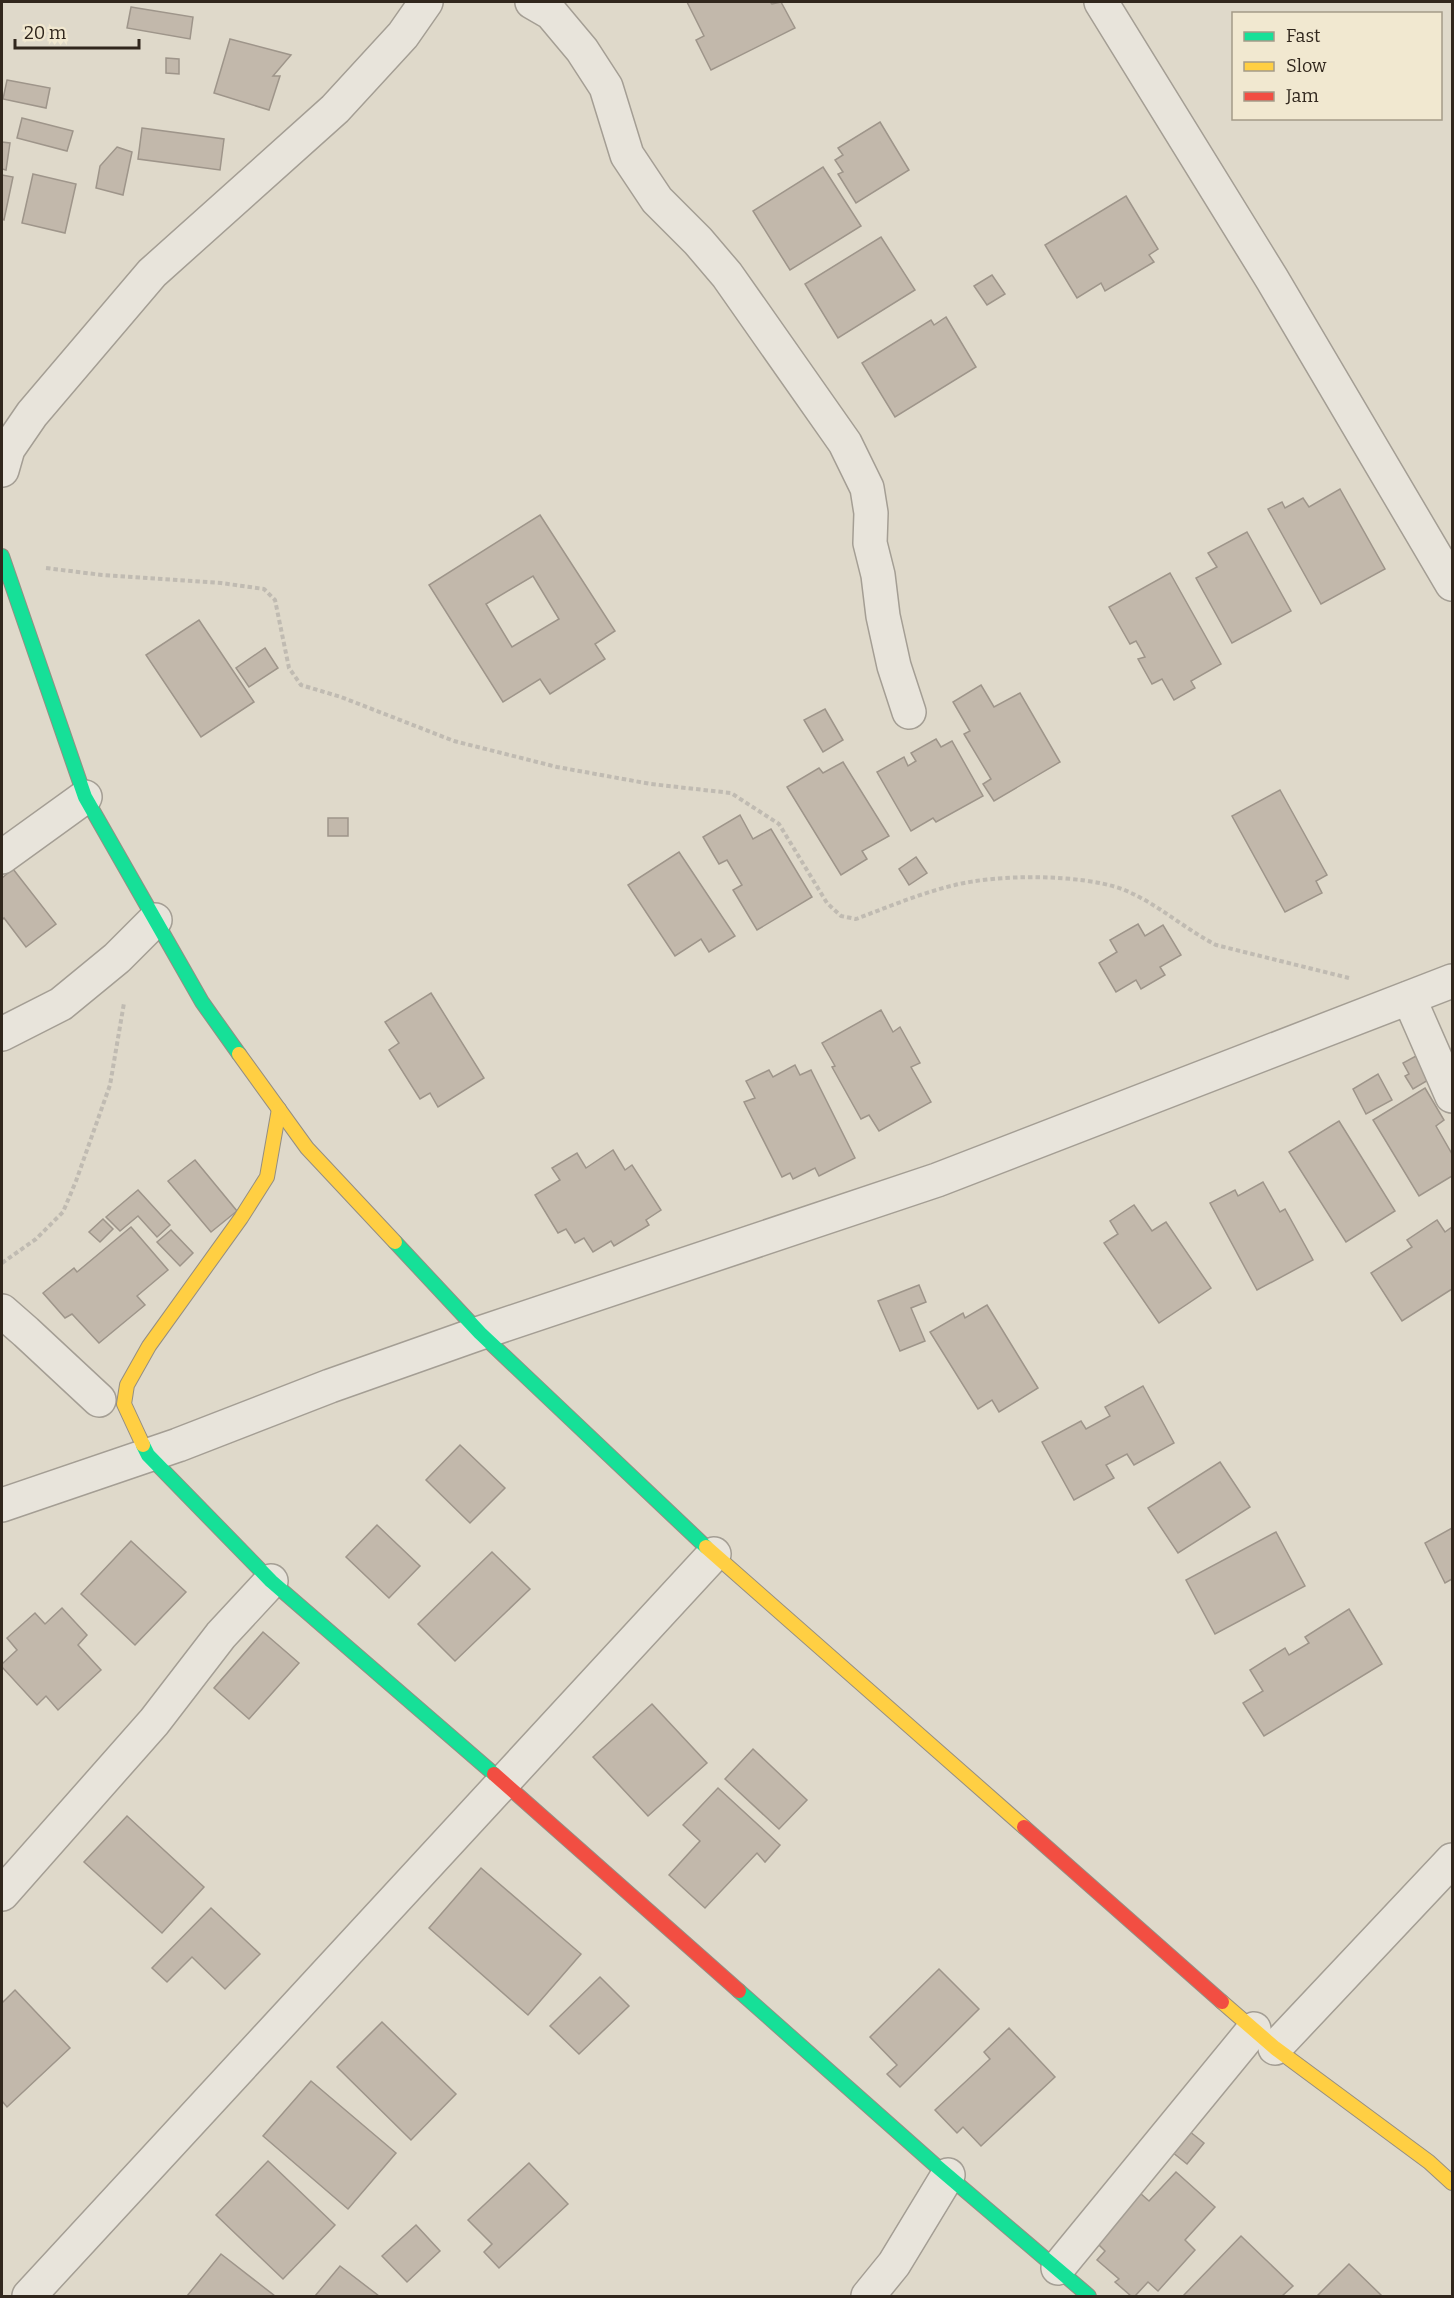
<svg xmlns="http://www.w3.org/2000/svg" width="1454" height="2298" font-family="Bitter,serif">
	<style>
		.building { fill: #c2b8ab; stroke: #9e958a; stroke-width: 1.5; fill-rule: evenodd }
		.lines { fill: none; stroke-linecap: round; stroke-linejoin: round }
		.street-casing { stroke: #a49e94; stroke-width: 36 }
		.fast-casing { stroke: #948e83; stroke-width: 16 }
		.slow-casing { stroke: #948e83; stroke-width: 16 }
		.jam-casing { stroke: #948e83; stroke-width: 16 }
		.path { stroke: #c0bbb2; stroke-width: 4; stroke-dasharray: 4.5 3; stroke-linecap: butt }
		.street { stroke: #e8e4db; stroke-width: 33 }
		.fast { stroke: #16e098; stroke-width: 14 }
		.slow { stroke: #ffcf43; stroke-width: 14 }
		.jam { stroke: #f24e42; stroke-width: 14 }
	</style>
	<rect width="100%" height="100%" fill="#dfd9ca"/>
	<!-- building -->
	<g class="building">
		<polygon points="687,2 770,2 772,4 781,2 795,28 711,70 696,40 704,36"/>
		<polygon points="131,7 193,17 190,39 127,28"/>
		<polygon points="230,39 291,55 273,76 280,76 269,110 214,93"/>
		<polygon points="166,58 179,59 179,74 166,73"/>
		<polygon points="7,80 50,88 46,108 3,99"/>
		<polygon points="22,118 73,131 67,151 17,138"/>
		<polygon points="880,122 909,170 856,203 838,174 843,172 835,160 843,155 838,148"/>
		<polygon points="142,128 224,139 220,170 138,159"/>
		<polygon points="2,142 10,143 6,170 2,169"/>
		<polygon points="117,147 132,152 123,195 96,188 100,166"/>
		<polygon points="823,167 861,226 790,270 753,211"/>
		<polygon points="33,174 76,184 65,233 22,223"/>
		<polygon points="2,175 13,177 4,220 2,219"/>
		<polygon points="1126,196 1158,249 1149,255 1154,262 1105,291 1101,283 1077,298 1045,245"/>
		<polygon points="881,237 915,290 838,338 805,284"/>
		<polygon points="992,275 1005,294 987,305 974,286"/>
		<polygon points="946,317 976,367 895,417 862,363 931,320 934,325"/>
		<polygon points="1340,489 1385,569 1321,604 1268,509 1282,502 1285,508 1303,498 1309,507"/>
		<path d="M540,515L615,631L595,644L605,659L550,694L540,679L503,702L429,585ZM533,576L559,619L512,647L486,604Z"/>
		<polygon points="1247,532 1291,611 1232,643 1196,578 1217,567 1208,553"/>
		<polygon points="1170,573 1221,664 1191,681 1195,688 1174,700 1162,679 1152,684 1138,659 1145,657 1136,641 1130,644 1109,607"/>
		<polygon points="199,620 254,702 201,737 146,655"/>
		<polygon points="265,648 278,668 249,687 236,668"/>
		<polygon points="981,685 994,707 1020,693 1060,762 994,801 983,784 991,779 964,734 970,731 953,702"/>
		<polygon points="825,709 843,740 823,752 804,720"/>
		<polygon points="936,739 941,747 952,741 983,796 936,822 933,818 911,831 877,772 904,757 908,766 916,761 911,753"/>
		<polygon points="843,762 889,836 862,851 867,859 841,875 787,787 819,768 823,773"/>
		<polygon points="1280,790 1327,875 1316,881 1322,893 1285,912 1232,816"/>
		<polygon points="740,815 753,839 771,829 812,897 757,930 733,890 742,885 727,860 719,864 703,837"/>
		<rect x="328" y="818" width="20" height="18"/>
		<polygon points="679,852 735,936 709,952 701,939 675,956 628,885"/>
		<polygon points="916,857 927,873 909,885 899,869"/>
		<polygon points="13,869 56,924 26,947 4,918 2,920 2,878"/>
		<polygon points="1138,924 1145,936 1163,925 1181,955 1160,967 1165,975 1141,989 1136,980 1116,992 1099,963 1117,952 1110,940"/>
		<polygon points="431,993 484,1078 438,1107 430,1093 420,1099 389,1050 399,1043 385,1022"/>
		<polygon points="881,1010 893,1032 900,1027 920,1063 911,1067 931,1102 879,1131 869,1115 861,1119 832,1067 835,1066 822,1043"/>
		<polygon points="1416,1056 1430,1079 1413,1089 1405,1076 1409,1074 1403,1063"/>
		<polygon points="795,1065 800,1075 811,1070 855,1158 819,1176 815,1168 793,1179 790,1173 782,1177 744,1102 755,1098 746,1081 769,1070 773,1077"/>
		<polygon points="1378,1074 1392,1100 1366,1114 1353,1089"/>
		<polygon points="1425,1088 1444,1120 1436,1126 1452,1154 1452,1176 1419,1196 1373,1120"/>
		<polygon points="1339,1121 1395,1211 1346,1242 1289,1152"/>
		<polygon points="613,1150 625,1170 632,1165 661,1210 646,1220 649,1225 614,1246 611,1241 593,1252 584,1238 575,1243 566,1229 558,1233 535,1195 560,1180 552,1168 577,1153 586,1168"/>
		<polygon points="195,1160 237,1211 211,1232 168,1181"/>
		<polygon points="1263,1182 1280,1212 1285,1209 1313,1260 1257,1290 1210,1203 1235,1190 1238,1196"/>
		<polygon points="138,1190 170,1225 157,1237 138,1216 120,1231 106,1217"/>
		<polygon points="1134,1205 1152,1231 1166,1222 1211,1288 1159,1323 1104,1243 1118,1234 1110,1221"/>
		<polygon points="103,1219 113,1229 100,1242 89,1232"/>
		<polygon points="1437,1220 1445,1232 1452,1227 1452,1289 1402,1321 1371,1273 1412,1247 1407,1240"/>
		<polygon points="131,1227 168,1270 137,1296 145,1305 99,1343 72,1314 65,1318 43,1293 74,1268 77,1272"/>
		<polygon points="171,1230 193,1253 180,1266 157,1242"/>
		<polygon points="919,1285 926,1302 911,1308 925,1341 900,1351 878,1301"/>
		<polygon points="987,1305 1038,1388 999,1412 992,1400 978,1409 930,1332 963,1313 965,1318"/>
		<polygon points="1143,1386 1174,1443 1134,1465 1127,1454 1106,1465 1114,1478 1074,1500 1042,1442 1081,1421 1086,1429 1110,1416 1105,1407"/>
		<polygon points="460,1445 505,1488 470,1523 426,1480"/>
		<polygon points="1220,1462 1250,1507 1178,1553 1148,1508"/>
		<polygon points="377,1525 420,1566 389,1598 346,1557"/>
		<polygon points="1452,1528 1452,1579 1445,1583 1425,1543"/>
		<polygon points="1276,1532 1305,1586 1215,1634 1186,1580"/>
		<polygon points="131,1541 186,1592 135,1645 81,1594"/>
		<polygon points="492,1552 530,1589 455,1661 418,1624"/>
		<polygon points="62,1608 87,1635 78,1645 101,1670 58,1710 46,1696 37,1705 2,1667 2,1664 17,1650 7,1638 35,1613 45,1624"/>
		<polygon points="1349,1609 1382,1664 1264,1736 1243,1703 1263,1691 1250,1670 1285,1648 1289,1655 1309,1643 1305,1637"/>
		<polygon points="263,1632 299,1663 249,1719 214,1688"/>
		<polygon points="652,1704 707,1763 648,1816 593,1757"/>
		<polygon points="753,1749 807,1800 779,1829 725,1779"/>
		<polygon points="718,1788 780,1845 765,1862 757,1853 705,1908 669,1875 700,1841 683,1825"/>
		<polygon points="127,1816 204,1887 162,1933 84,1862"/>
		<polygon points="481,1868 581,1954 528,2015 429,1928"/>
		<polygon points="211,1908 260,1954 225,1989 192,1957 167,1982 152,1968"/>
		<polygon points="939,1969 979,2009 900,2087 887,2074 897,2065 870,2037"/>
		<polygon points="600,1977 629,2006 579,2054 550,2026"/>
		<polygon points="15,1990 70,2048 7,2107 2,2101 2,2003"/>
		<polygon points="382,2022 456,2094 411,2140 337,2067"/>
		<polygon points="1009,2028 1055,2077 981,2146 963,2127 957,2133 935,2110 990,2059 984,2052"/>
		<polygon points="311,2081 396,2153 348,2209 263,2136"/>
		<polygon points="1189,2131 1204,2143 1187,2164 1172,2152"/>
		<polygon points="268,2161 335,2225 283,2279 216,2215"/>
		<polygon points="529,2163 568,2204 499,2268 484,2252 492,2244 468,2220"/>
		<polygon points="1176,2172 1215,2207 1185,2240 1195,2250 1158,2291 1148,2282 1135,2296 1131,2296 1115,2282 1119,2279 1097,2260 1105,2251 1096,2242 1140,2193 1149,2201"/>
		<polygon points="416,2225 440,2251 407,2282 382,2256"/>
		<polygon points="1241,2236 1293,2286 1282,2296 1183,2296"/>
		<polygon points="221,2254 275,2296 187,2296"/>
		<polygon points="1349,2264 1382,2296 1317,2296"/>
		<polygon points="340,2266 379,2296 315,2296"/>
	</g>
	<g class="lines">
		<defs>
			<g id="street">
				<polyline points="532,2 551,13 582,50 606,87 627,155 657,200 698,241 727,275 845,443 867,488 871,513 870,543 878,575 883,616 894,666 909,712"/>
				<polyline points="1101,2 1272,279 1452,584"/>
				<polyline points="2,470 8,449 32,414 152,273 335,109 403,35 426,2"/>
				<polyline points="2,857 85,797"/>
				<polyline points="1409,998 1452,1096"/>
				<polyline points="2,1034 61,1004 117,958 155,920"/>
				<polyline points="2,1311 26,1332 99,1400"/>
				<polyline points="2,1505 178,1445 330,1386 480,1333 937,1180 1452,981"/>
				<polyline points="2,1894 154,1722 221,1635 271,1581"/>
				<polyline points="1275,2048 1452,1860"/>
				<polyline points="1058,2268 1254,2029"/>
				<polyline points="29,2296 714,1554"/>
				<polyline points="868,2296 894,2264 948,2175"/>
			</g>
			<g id="fast">
				<polyline points="2,556 85,797 202,1002 239,1054"/>
				<polyline points="395,1242 480,1333 706,1547"/>
				<polyline points="143,1445 148,1455 271,1581 494,1774"/>
				<polyline points="739,1991 934,2164 1089,2296"/>
			</g>
			<g id="slow">
				<polyline points="239,1054 307,1148 395,1242"/>
				<polyline points="143,1445 124,1404 127,1385 149,1346 241,1218 267,1177 279,1109"/>
				<polyline points="706,1547 1024,1827"/>
				<polyline points="1222,2002 1275,2048 1429,2162 1452,2183"/>
			</g>
			<g id="jam">
				<polyline points="494,1774 739,1991"/>
				<polyline points="1024,1827 1222,2002"/>
			</g>
		</defs>
		<!-- street casing -->
		<use href="#street" class="street-casing"/>
		<!-- fast casing -->
		<use href="#fast" class="fast-casing"/>
		<!-- slow casing -->
		<use href="#slow" class="slow-casing"/>
		<!-- jam casing -->
		<use href="#jam" class="jam-casing"/>
		<!-- path -->
		<g class="path">
			<path d="M46,568L102,575L221,583L264,589L275,600L289,668L301,685L341,697L454,741L557,767L651,784L731,793L779,824L827,903L841,916L856,919C888,907 921,893 955,885C998,874 1081,874 1122,889C1157,903 1183,928 1216,945L1349,978"/>
			<polyline points="2,1263 36,1239 63,1212 76,1181 110,1085 124,1003"/>
		</g>
		<!-- street -->
		<use href="#street" class="street"/>
		<!-- fast -->
		<use href="#fast" class="fast"/>
		<!-- slow -->
		<use href="#slow" class="slow"/>
		<!-- jam -->
		<use href="#jam" class="jam"/>
	</g>
	<!-- border -->
	<rect width="1454" height="2298" fill="none" stroke="#31271d" stroke-width="6"/>
	<!-- legend -->
	<rect x="1232" y="12" width="210" height="108" fill="#f1e8d0" stroke="#a49b88" stroke-width="1.5"/>
	<rect x="1244" y="32" width="30" height="9" fill="#16e098" stroke="#a49b88" stroke-width="1.5"/>
	<text x="1286" y="42" font-size="18" fill="#31271d">Fast</text>
	<rect x="1244" y="62" width="30" height="9" fill="#ffcf43" stroke="#a49b88" stroke-width="1.5"/>
	<text x="1286" y="72" font-size="18" fill="#31271d">Slow</text>
	<rect x="1244" y="92" width="30" height="9" fill="#f24e42" stroke="#a49b88" stroke-width="1.5"/>
	<text x="1286" y="102" font-size="18" fill="#31271d">Jam</text>
	<!-- scale -->
	<path d="M15 39v9h124v-9" fill="none" stroke="#31271d" stroke-width="3"/>
	<text x="24" y="39" font-size="18" fill="#31271d" stroke="#f1e8d0" stroke-width="4.5" paint-order="stroke">20 m</text>
</svg>
